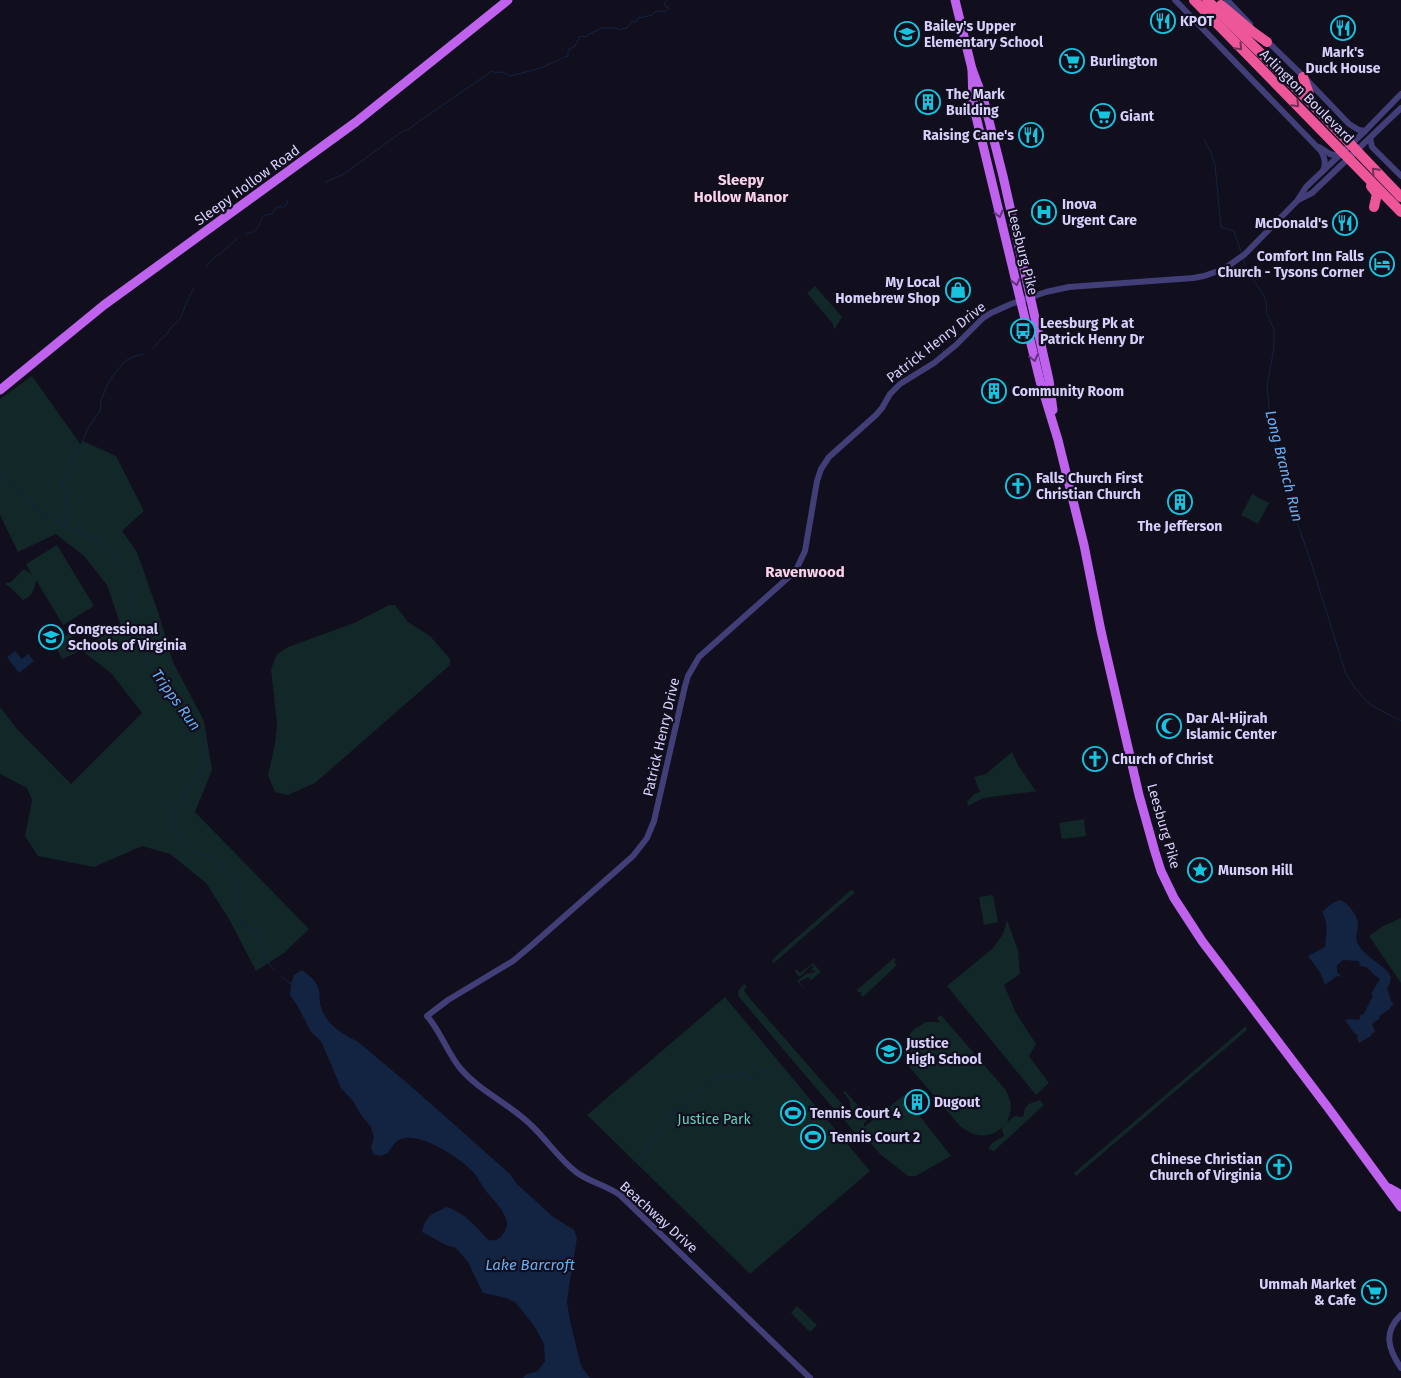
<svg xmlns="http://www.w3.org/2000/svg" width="1401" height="1378" font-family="'Fira Sans',sans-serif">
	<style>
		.green { fill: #122727 }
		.water { fill: #132442 }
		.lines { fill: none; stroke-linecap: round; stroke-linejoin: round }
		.stream { stroke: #132442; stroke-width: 1 }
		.minor { stroke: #423e78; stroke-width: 6 }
		.major { stroke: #bf62ee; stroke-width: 9 }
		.highway { stroke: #ed579a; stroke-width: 10 }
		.oneway { stroke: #742f56 }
		.oneway2 { stroke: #5f347c }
		.labels { text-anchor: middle; stroke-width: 4.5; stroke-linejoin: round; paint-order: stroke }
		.poi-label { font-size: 14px; font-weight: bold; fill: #d6d0fa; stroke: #110e1e; text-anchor: start }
		.street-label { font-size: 14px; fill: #d6d0fa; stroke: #110e1e }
		.park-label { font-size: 14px; fill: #64d2ba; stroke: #110e1e }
		.neighbourhood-label { font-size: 15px; font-weight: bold; fill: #fad2ea; stroke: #110e1e }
		.water-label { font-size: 15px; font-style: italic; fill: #69adef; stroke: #110e1e }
	</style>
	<rect width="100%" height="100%" fill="#110e1e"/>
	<!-- green -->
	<g class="green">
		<polygon points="815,286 842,317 834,330 833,324 807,293"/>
		<polygon points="32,376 81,445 83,441 116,456 144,511 122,531 137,552 158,612 173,662 204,721 212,770 195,812 309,929 284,953 256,971 229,919 206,883 170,854 142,846 94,867 38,856 25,836 32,800 27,788 0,774 0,707 17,729 71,784 142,713 111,673 82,651 120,623 107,585 84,556 56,534 18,552 0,515 0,399"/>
		<polygon points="1252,494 1269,503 1258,524 1241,515"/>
		<path d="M57,545L94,606L63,625L36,580C35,588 32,597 23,600L10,587L6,585V583L11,582L23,570L27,571L32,575L26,564Z"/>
		<polygon points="389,605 395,605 408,622 430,636 450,659 450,665 315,783 288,795 275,792 268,775 275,744 277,724 271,669 277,654 288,647 354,623"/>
		<polygon points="70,633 78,652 62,659 53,641"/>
		<polygon points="1012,752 1018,765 1035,790 1038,791 983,798 968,806 967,802 974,794 980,792 974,777 986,774"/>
		<polygon points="1084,819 1086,836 1062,839 1059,823"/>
		<polygon points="851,890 854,891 854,893 774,963 772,961 778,954"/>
		<polygon points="993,895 998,922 984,925 979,897"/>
		<polygon points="1401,918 1401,983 1369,936 1383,926"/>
		<polygon points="1007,920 1018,950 1020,974 1004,985 1016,1013 1036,1044 1029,1056 1049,1083 1036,1095 947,986 992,949 1003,934"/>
		<polygon points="894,958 896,960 894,962 897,965 863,997 861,995 861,992 858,992 857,990"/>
		<polygon points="813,963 821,972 811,980 808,977 799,982 804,988 803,988 797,981 806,974 815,972 814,970 810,971 814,967 812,965 799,977 795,971 796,969 800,973"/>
		<polygon points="744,984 747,986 744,990 746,994 841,1103 842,1107 841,1110 836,1111 833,1108 739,997 738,991"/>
		<polygon points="725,997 870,1171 750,1274 587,1115"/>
		<path d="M941,1015L1005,1089C1012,1102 1013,1108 1007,1122L1015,1116L1023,1117L1025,1108L1029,1104L1040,1100L1044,1105L994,1151L988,1149L992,1143L1004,1136L1002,1129L1003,1127C989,1139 975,1138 960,1126L911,1069L905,1060L904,1049L907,1038L914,1029L926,1022H940L937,1018Z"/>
		<polygon points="1246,1026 1247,1030 1076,1176 1074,1173"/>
		<path d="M845,1091L862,1110H865L869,1106L874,1111L876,1109V1113L864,1123V1127L903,1096L905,1097L951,1156L916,1176H908L880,1154L864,1135V1128L856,1134L845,1121V1117C854,1109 851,1100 843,1092Z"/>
		<polygon points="797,1306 817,1325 810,1332 791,1313"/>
	</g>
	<!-- water -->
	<g class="water">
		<polygon points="15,651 22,659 28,654 34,661 19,673 7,657"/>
		<path d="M1339,900C1347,901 1357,915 1358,923C1358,930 1355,936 1357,942C1360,952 1380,964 1388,972L1391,978L1389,986L1387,987L1391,1001L1394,1005L1390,1007V1009L1379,1016L1380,1018L1372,1024L1375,1032L1371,1034V1036L1359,1043L1357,1038L1358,1036L1355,1033H1354L1345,1020L1350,1019L1359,1020L1361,1014L1363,1015L1373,996L1371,994L1380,979L1372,973V972L1366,967L1361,966L1359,964L1360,963L1358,961L1343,960L1337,965V972L1340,975L1341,977L1337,976L1325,985L1320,972L1308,956L1325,947C1326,934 1329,924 1322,912L1331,904Z"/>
		<path d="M302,970C310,976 317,981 319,991C320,996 319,1002 321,1007C325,1023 343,1035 357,1041L413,1088L510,1174L517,1184L552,1216L574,1230L577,1238L569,1286L567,1302L570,1321L581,1366L590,1378H523L527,1374L538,1371L545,1361L544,1344L535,1327L515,1302L506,1298L483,1293L468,1262L456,1248L446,1245L422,1232C426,1215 432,1214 447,1207C463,1212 477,1227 488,1240C491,1240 493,1241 496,1240C502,1238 508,1228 507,1222C504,1209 493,1200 485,1190C481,1185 479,1179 475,1174C461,1159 422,1132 401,1139C395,1141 391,1148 388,1153L380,1156L373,1154L371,1147L374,1138L371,1127L361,1115L353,1101L341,1088L321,1041L311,1032L297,1005L290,995L291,984L294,975Z"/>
	</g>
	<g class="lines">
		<!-- stream -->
		<g class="stream">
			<polyline points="1204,140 1211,152 1215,165 1221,227 1234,231 1241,252"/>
			<path d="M326,182L344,174L400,133L408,129L492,71L496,73C501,71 505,72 509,76C519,74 535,70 545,66C552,63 560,59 568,56V50L575,46L580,36L587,37L589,34L602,28H615L620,30L628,27L632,21L636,22L638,18L652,15L656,11L665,12L669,8L665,6V2L667,0"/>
			<path d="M246,234C250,233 255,232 257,228C263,221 259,214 272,214L276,207H284L287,204L288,200"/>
			<path d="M1243,258C1245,264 1247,269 1250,274C1256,286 1270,298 1266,312L1274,330V348L1267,386L1271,429L1296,520L1308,553L1346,674L1355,688L1369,704L1401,721"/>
			<polyline points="206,267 211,260 221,253 238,238"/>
			<polyline points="153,349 160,340 167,334 172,326 176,323 181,317 187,301 194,288"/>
			<path d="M0,475L34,506L50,518L66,527L82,532L94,538L107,548L132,575L135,586L130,600V613L146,657L156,676L167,691L188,711L201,732L205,741L206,750V758L204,764L184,797L175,805L171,813V824L184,843L194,851L215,860L235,880L237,884L235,914L239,921L256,931C261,947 263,957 274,970"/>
			<polyline points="65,526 64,514 68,505 66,502 63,484 65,476 69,471 72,456 80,446 88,428 100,411 101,401 107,385 112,377 125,361 133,357 143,354"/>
			<polyline points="281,976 291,984"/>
			<path d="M633,1162L637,1159L641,1160L643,1153C649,1150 649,1145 652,1140C655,1136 660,1132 664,1128C669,1122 672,1114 677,1108C688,1110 684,1106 688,1100C691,1096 695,1095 697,1091C713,1090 705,1085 713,1079C717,1077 721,1078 726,1075L732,1077L746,1073L749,1078L752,1079L764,1070L770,1074L779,1067"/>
		</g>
		<!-- minor -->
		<g class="minor">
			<path d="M1175,0L1321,151C1325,158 1326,163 1323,171"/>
			<polyline points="1227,0 1250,24"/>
			<polyline points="1266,40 1305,78 1349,124 1359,130 1365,131"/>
			<polyline points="1370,138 1372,147 1401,176"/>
			<polyline points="1319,147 1330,154 1338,156"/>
			<polyline points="1298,200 1312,193 1401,108"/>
			<path d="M1401,1315C1383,1332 1388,1349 1401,1368"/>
			<path d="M810,1378L620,1195C606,1185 589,1182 576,1172C559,1159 547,1140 531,1125C510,1104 479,1091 460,1068C447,1052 441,1032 427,1016L448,1000L513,961L532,945L633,856L647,838L654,821L685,686L688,676L699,657L790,576L797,568L805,551L817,481L821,469L829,457L876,415L882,408L890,394L900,384L934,363L956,345L983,318L991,313L1011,304L1046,292L1069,287L1193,278L1204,276L1224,269L1245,254L1297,201L1306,187L1365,131L1401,94"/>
		</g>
		<!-- major -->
		<g class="major">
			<polyline points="955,0 972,69 984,101 1003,176 1049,380 1053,410"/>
			<polyline points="972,69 973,104 1040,381 1058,440 1084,545 1101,631 1139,795 1155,852 1161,871 1174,898 1202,941 1329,1109 1401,1207"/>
			<polyline points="0,390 104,305 356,122 508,0"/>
			<polyline points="1389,1188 1398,1193 1401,1196"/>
		</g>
		<!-- highway -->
		<g class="highway">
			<polyline points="1194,0 1401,212"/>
			<polyline points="1207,0 1314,106 1401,197"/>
			<polyline points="1221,5 1253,32 1267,42"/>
			<polyline points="1303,77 1312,103"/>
			<polyline points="1371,186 1377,194 1374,207"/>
		</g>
	</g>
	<!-- one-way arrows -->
	<defs><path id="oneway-chevron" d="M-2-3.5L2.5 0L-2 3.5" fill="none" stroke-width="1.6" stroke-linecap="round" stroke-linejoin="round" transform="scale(1.25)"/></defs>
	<g class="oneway">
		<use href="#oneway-chevron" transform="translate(1239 47) rotate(46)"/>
		<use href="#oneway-chevron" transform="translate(1296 104) rotate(45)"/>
		<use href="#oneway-chevron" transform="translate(1375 171) rotate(-134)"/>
	</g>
	<g class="oneway2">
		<use href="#oneway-chevron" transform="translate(999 214) rotate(76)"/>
		<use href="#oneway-chevron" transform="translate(1016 282) rotate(76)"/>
		<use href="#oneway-chevron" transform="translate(1034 358) rotate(76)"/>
	</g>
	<!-- icons -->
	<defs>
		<symbol id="restaurant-ring" viewBox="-11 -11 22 22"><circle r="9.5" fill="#110e1e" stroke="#17c4de" stroke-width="1.5"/><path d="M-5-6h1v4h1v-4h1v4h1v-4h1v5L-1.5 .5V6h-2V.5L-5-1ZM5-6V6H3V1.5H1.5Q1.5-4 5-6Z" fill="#17c4de"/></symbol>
		<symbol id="school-ring" viewBox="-11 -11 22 22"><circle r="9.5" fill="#110e1e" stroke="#17c4de" stroke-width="1.5"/><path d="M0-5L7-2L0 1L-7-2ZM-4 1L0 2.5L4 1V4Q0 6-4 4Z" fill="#17c4de"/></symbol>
		<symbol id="supermarket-ring" viewBox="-11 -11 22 22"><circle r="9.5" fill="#110e1e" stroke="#17c4de" stroke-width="1.5"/><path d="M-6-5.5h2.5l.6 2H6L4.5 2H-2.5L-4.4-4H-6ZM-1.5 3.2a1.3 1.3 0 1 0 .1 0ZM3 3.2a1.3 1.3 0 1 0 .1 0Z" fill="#17c4de"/></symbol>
		<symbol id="building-ring" viewBox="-11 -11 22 22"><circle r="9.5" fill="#110e1e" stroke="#17c4de" stroke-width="1.5"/><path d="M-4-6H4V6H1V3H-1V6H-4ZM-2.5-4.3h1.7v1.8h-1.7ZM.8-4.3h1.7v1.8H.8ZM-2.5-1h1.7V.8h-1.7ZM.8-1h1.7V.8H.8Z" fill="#17c4de"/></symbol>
		<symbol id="hospital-ring" viewBox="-11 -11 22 22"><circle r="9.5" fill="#110e1e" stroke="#17c4de" stroke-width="1.5"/><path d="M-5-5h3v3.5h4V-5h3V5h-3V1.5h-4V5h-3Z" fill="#17c4de"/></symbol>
		<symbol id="hotel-ring" viewBox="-11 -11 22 22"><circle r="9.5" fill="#110e1e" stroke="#17c4de" stroke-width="1.5"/><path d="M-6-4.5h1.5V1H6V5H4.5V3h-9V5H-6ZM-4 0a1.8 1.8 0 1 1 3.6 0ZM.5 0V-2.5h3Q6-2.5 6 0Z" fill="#17c4de"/></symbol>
		<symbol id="shop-ring" viewBox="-11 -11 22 22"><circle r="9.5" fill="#110e1e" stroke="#17c4de" stroke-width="1.5"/><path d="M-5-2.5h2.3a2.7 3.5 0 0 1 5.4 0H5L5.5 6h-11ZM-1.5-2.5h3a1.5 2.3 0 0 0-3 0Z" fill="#17c4de"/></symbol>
		<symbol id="bus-ring" viewBox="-11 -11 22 22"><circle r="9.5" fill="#110e1e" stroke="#17c4de" stroke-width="1.5"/><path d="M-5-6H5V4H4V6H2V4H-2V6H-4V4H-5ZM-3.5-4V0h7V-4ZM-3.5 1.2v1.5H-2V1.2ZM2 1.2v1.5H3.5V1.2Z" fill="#17c4de"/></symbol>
		<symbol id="church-ring" viewBox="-11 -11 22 22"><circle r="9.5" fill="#110e1e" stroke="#17c4de" stroke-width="1.5"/><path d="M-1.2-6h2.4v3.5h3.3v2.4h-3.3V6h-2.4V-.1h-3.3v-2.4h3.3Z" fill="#17c4de"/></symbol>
		<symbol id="mosque-ring" viewBox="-11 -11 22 22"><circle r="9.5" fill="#110e1e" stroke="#17c4de" stroke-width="1.5"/><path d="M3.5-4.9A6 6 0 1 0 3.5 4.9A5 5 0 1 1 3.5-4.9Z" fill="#17c4de"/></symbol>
		<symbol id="sight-ring" viewBox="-11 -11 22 22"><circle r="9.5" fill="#110e1e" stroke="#17c4de" stroke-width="1.5"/><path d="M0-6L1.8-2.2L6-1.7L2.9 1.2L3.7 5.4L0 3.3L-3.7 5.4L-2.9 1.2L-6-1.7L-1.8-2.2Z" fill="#17c4de"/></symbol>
		<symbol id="stadium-ring" viewBox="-11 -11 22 22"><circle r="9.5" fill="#110e1e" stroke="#17c4de" stroke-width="1.5"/><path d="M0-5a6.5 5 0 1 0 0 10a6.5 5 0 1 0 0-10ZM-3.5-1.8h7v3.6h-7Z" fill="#17c4de"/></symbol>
	</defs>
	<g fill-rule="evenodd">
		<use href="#restaurant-ring" x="1149" y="7" width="28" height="28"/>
		<use href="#restaurant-ring" x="1329" y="14" width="28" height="28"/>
		<use href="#school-ring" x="893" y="20" width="28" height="28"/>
		<use href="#supermarket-ring" x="1058" y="47" width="28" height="28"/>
		<use href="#building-ring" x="914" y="88" width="28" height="28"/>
		<use href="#supermarket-ring" x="1089" y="102" width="28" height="28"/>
		<use href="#restaurant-ring" x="1017" y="121" width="28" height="28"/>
		<use href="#hospital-ring" x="1030" y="198" width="28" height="28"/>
		<use href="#restaurant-ring" x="1331" y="209" width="28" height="28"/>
		<use href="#hotel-ring" x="1368" y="250" width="28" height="28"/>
		<use href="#shop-ring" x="944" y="276" width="28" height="28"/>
		<use href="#bus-ring" x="1009" y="317" width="28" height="28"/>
		<use href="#building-ring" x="980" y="377" width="28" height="28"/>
		<use href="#church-ring" x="1004" y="472" width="28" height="28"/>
		<use href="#building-ring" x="1166" y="488" width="28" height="28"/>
		<use href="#school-ring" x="37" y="623" width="28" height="28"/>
		<use href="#mosque-ring" x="1155" y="712" width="28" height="28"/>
		<use href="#church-ring" x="1081" y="745" width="28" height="28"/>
		<use href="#sight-ring" x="1186" y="856" width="28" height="28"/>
		<use href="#school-ring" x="875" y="1037" width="28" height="28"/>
		<use href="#building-ring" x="903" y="1088" width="28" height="28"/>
		<use href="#stadium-ring" x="779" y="1099" width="28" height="28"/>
		<use href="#stadium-ring" x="799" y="1123" width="28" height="28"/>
		<use href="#church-ring" x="1265" y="1153" width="28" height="28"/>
		<use href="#supermarket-ring" x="1360" y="1278" width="28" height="28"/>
	</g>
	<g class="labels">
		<!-- poi labels -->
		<g class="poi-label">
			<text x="1180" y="26">KPOT</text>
			<text x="924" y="31">Bailey's Upper<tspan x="924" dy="16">Elementary School</tspan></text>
			<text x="1343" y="57" text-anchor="middle">Mark's<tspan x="1343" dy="16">Duck House</tspan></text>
			<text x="1090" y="66">Burlington</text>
			<text x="946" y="99">The Mark<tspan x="946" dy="16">Building</tspan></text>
			<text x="1120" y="121">Giant</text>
			<text x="1014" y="140" text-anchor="end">Raising Cane's</text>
			<text x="1062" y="209">Inova<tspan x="1062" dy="16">Urgent Care</tspan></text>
			<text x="1328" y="228" text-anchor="end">McDonald's</text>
			<text x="1364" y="261" text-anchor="end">Comfort Inn Falls<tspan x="1364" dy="16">Church - Tysons Corner</tspan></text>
			<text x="940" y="287" text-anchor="end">My Local<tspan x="940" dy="16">Homebrew Shop</tspan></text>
			<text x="1040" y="328">Leesburg Pk at<tspan x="1040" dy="16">Patrick Henry Dr</tspan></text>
			<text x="1012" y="396">Community Room</text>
			<text x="1036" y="483">Falls Church First<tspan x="1036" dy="16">Christian Church</tspan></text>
			<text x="1180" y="531" text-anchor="middle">The Jefferson</text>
			<text x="68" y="634">Congressional<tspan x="68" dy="16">Schools of Virginia</tspan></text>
			<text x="1186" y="723">Dar Al-Hijrah<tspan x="1186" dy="16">Islamic Center</tspan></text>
			<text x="1112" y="764">Church of Christ</text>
			<text x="1218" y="875">Munson Hill</text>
			<text x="906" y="1048">Justice<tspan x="906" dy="16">High School</tspan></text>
			<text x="934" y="1107">Dugout</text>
			<text x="810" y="1118">Tennis Court 4</text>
			<text x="830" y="1142">Tennis Court 2</text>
			<text x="1262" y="1164" text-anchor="end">Chinese Christian<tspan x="1262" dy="16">Church of Virginia</tspan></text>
			<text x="1356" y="1289" text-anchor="end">Ummah Market<tspan x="1356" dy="16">&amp; Cafe</tspan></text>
		</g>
		<!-- street labels -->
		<g class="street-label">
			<text transform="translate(1307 96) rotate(45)" y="5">Arlington Boulevard</text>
			<text transform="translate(247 185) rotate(-36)" y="5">Sleepy Hollow Road</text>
			<text transform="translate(1023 252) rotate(76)" y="5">Leesburg Pike</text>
			<text transform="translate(936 342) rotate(-38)" y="5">Patrick Henry Drive</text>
			<text transform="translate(661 737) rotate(-77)" y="5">Patrick Henry Drive</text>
			<text transform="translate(1164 826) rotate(74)" y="5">Leesburg Pike</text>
			<text transform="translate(659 1217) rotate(42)" y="5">Beachway Drive</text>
		</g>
		<!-- park labels -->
		<g class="park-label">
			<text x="714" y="1124">Justice Park</text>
		</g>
		<!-- neighbourhood labels -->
		<g class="neighbourhood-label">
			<text x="741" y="185">Sleepy<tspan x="741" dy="17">Hollow Manor</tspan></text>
			<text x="805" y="577">Ravenwood</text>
		</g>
		<!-- water labels -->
		<g class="water-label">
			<text transform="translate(1284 466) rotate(76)" y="5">Long Branch Run</text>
			<text transform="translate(176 700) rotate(54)" y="5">Tripps Run</text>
			<text x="530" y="1270">Lake Barcroft</text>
		</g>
	</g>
</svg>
